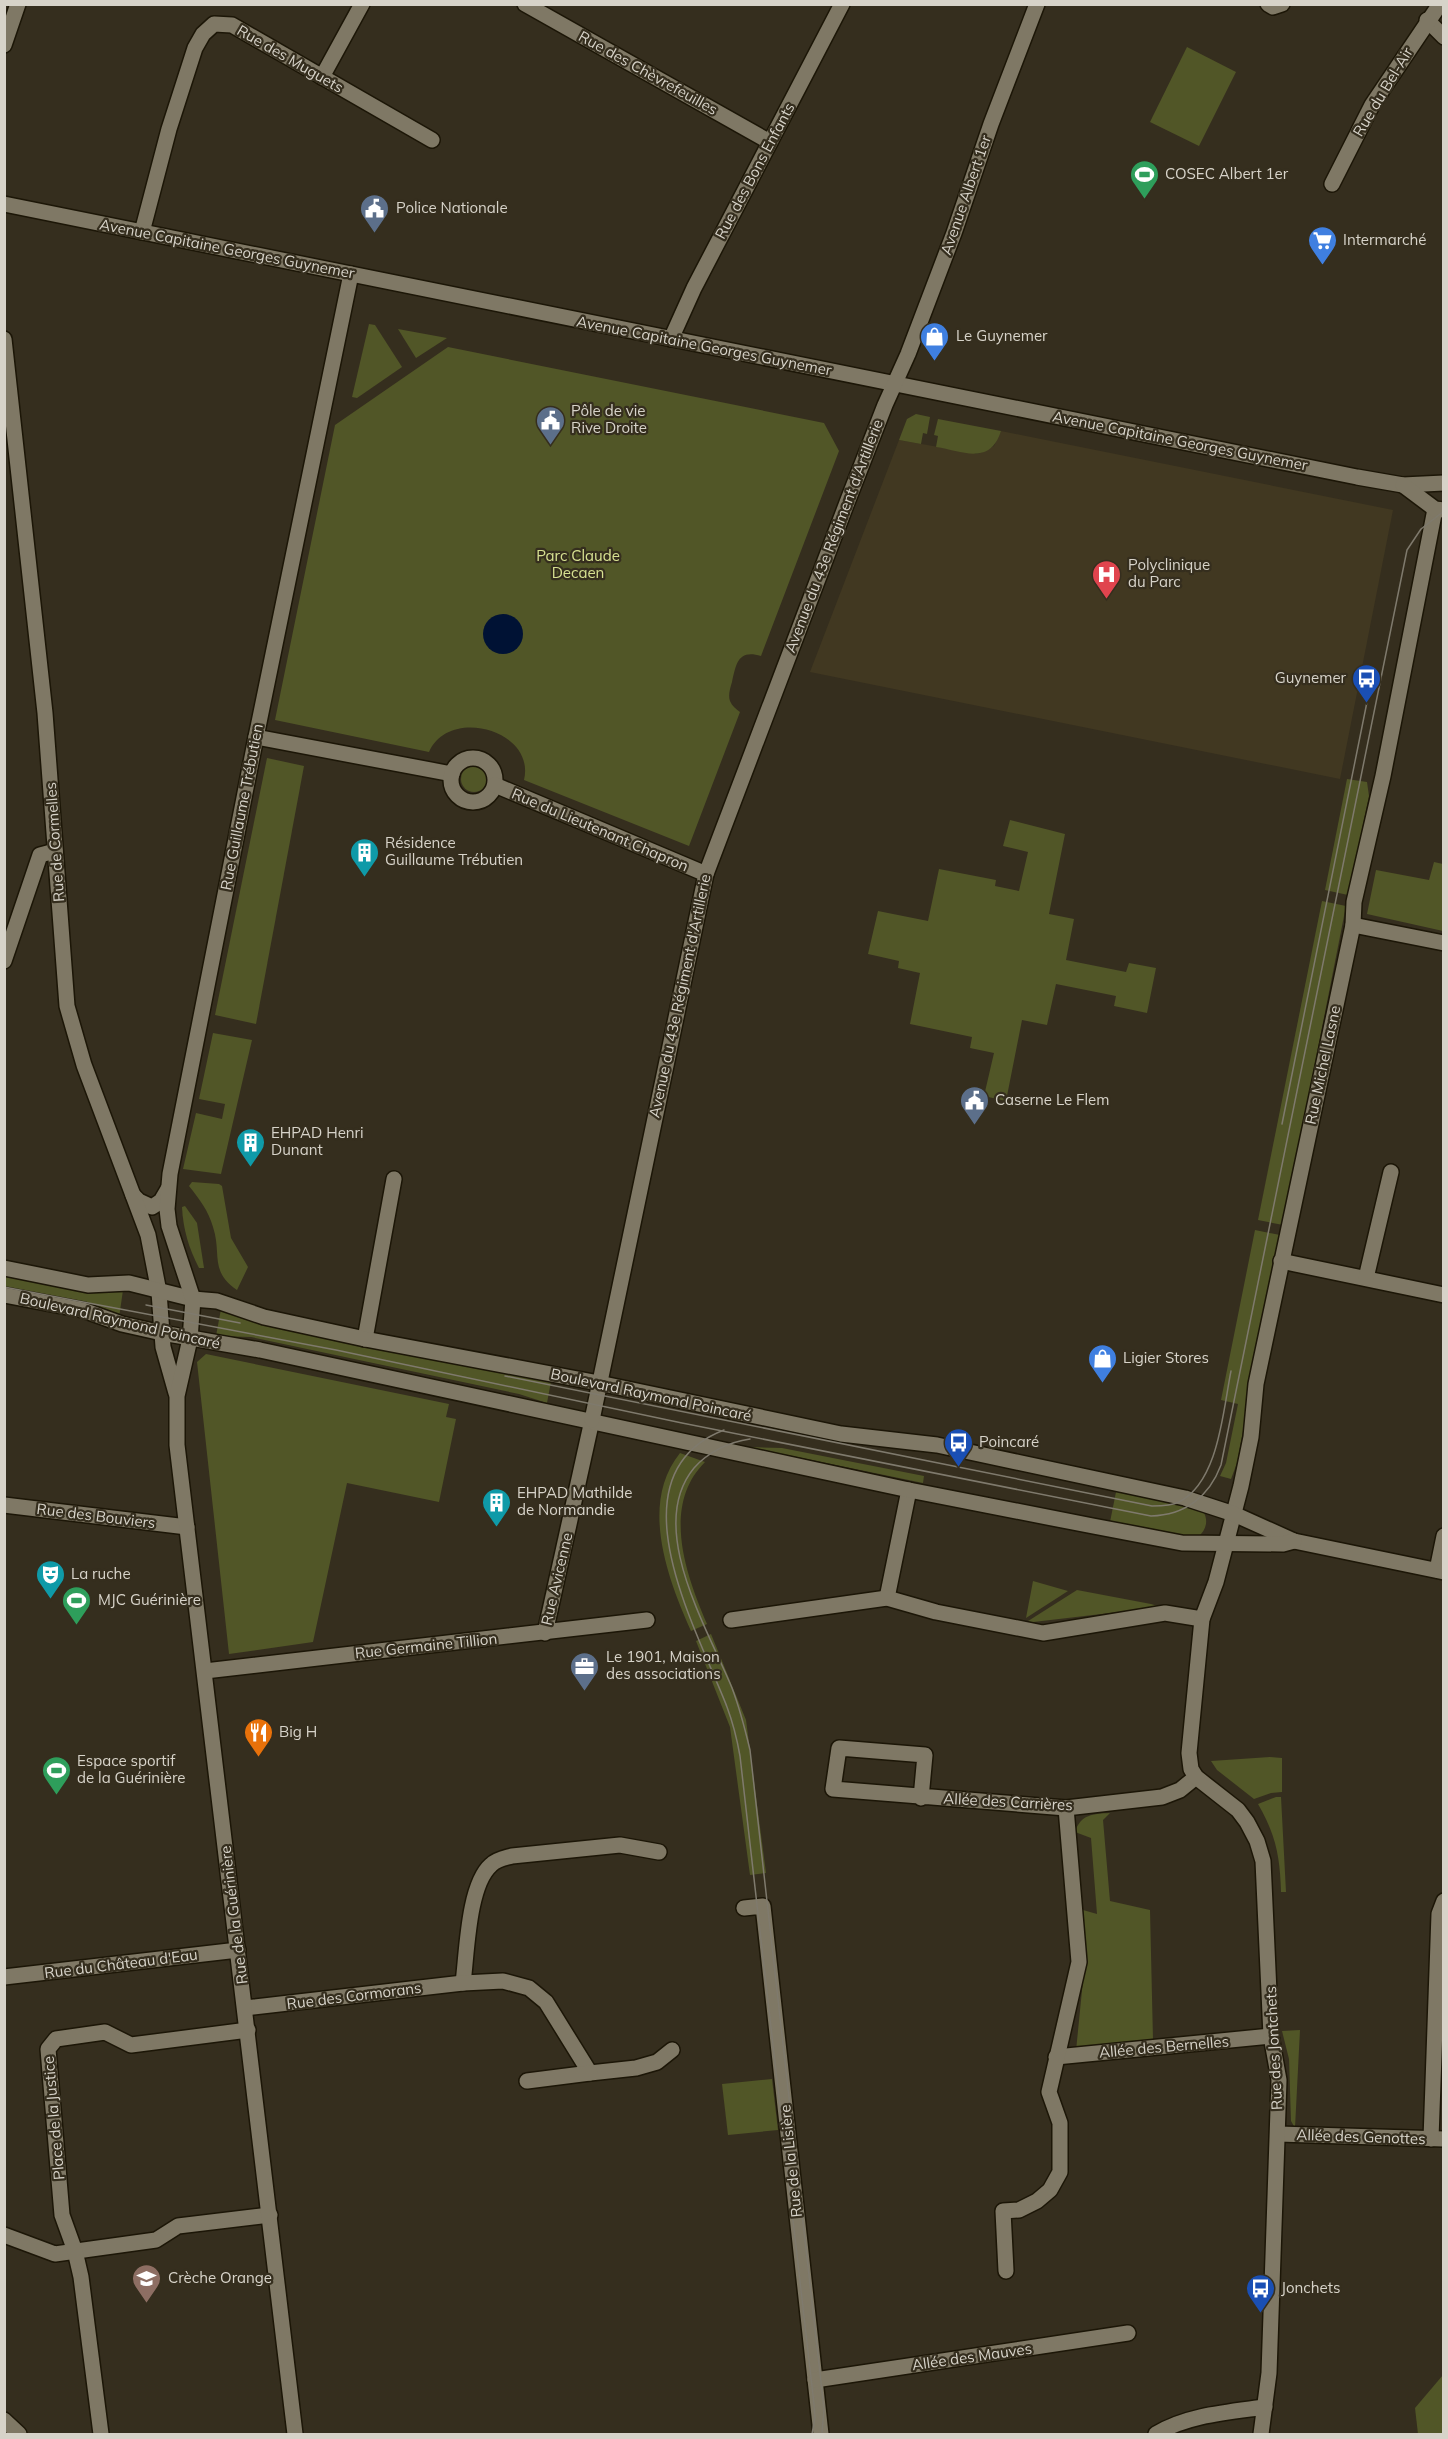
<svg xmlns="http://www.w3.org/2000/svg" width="1448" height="2439" font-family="Mulish,sans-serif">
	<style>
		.built { fill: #413821 }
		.green { fill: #515627 }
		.water { fill: #001234 }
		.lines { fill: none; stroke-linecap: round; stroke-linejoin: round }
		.street-casing { stroke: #1c1607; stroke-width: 18 }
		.secondary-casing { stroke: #1c1607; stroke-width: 18 }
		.street { stroke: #7f7865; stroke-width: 15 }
		.secondary { stroke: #7f7865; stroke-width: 15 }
		.tram { stroke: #7f7a6d; stroke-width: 1.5 }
		.labels { text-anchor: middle; stroke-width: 4.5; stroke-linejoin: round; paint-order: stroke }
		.street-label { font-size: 15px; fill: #d7d3c9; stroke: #352e1e }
		.poi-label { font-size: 15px; fill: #d7d3c9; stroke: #352e1e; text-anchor: start }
		.park-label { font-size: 15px; fill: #d7e191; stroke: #352e1e }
	</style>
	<rect width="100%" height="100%" fill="#352e1e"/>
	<!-- built -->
	<polygon class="built" points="1001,431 1393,510 1340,779 810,672 899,440 978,454 994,446"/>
	<!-- green -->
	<g class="green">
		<polygon points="1187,47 1236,72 1199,146 1150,122"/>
		<polygon points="369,324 375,325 402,367 357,398 352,397"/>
		<polygon points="398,329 447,338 416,358"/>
		<path d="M448,347L824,423L839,451L761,656C738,649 736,664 732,682C730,689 728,695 730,701C732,706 736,709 740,712L689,846L524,780C536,730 449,706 429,752L275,720L335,425Z"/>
		<polygon points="916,414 930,417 927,434 923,433 921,444 899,440 907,419"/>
		<path d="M938,419L1001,431C990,466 962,451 936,447L938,436L934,435Z"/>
		<polygon points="267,758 304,766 256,1024 215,1015"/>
		<circle cx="474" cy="779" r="13"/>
		<polygon points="1347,779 1367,782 1369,796 1348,895 1325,890"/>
		<polygon points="1010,820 1065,834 1049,914 1074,919 1066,960 1126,972 1129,963 1156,968 1147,1013 1114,1006 1116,996 1056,984 1047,1025 1022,1020 1006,1101 984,1096 994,1053 970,1048 972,1037 910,1024 920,973 898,968 899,961 868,954 878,911 928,921 939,869 996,880 995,886 1019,891 1028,852 1003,846"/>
		<polygon points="1434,862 1443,864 1443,931 1367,914 1376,870 1429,880"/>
		<polygon points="1322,901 1346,906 1283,1225 1258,1220"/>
		<polygon points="213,1033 252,1040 221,1174 183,1169 196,1113 222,1119 225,1104 199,1099"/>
		<path d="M192,1182L219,1184L222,1186L231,1238L248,1267L237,1290C209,1271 222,1254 213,1227C208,1210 200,1200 189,1186Z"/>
		<path d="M185,1206L197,1223L204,1268H199C189,1249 183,1229 182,1207Z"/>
		<polygon points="1255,1230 1280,1235 1237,1463 1231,1479 1220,1476 1226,1463 1238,1404 1221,1400"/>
		<polygon points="4,1272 123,1290 119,1318 5,1291"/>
		<polygon points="221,1309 552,1376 547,1403 519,1394 251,1337 216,1336"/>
		<polygon points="206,1354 449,1404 446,1417 456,1419 439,1502 347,1483 313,1642 229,1654 197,1362"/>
		<polygon points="749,1447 782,1448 924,1476 923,1483"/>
		<path d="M680,1453L705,1462C661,1506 686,1575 707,1624L691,1631C668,1579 639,1504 680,1453Z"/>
		<path d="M1117,1487L1161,1497L1203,1511C1209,1521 1206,1530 1198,1537L1190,1538L1110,1522Z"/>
		<polygon points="1033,1581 1068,1591 1026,1618"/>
		<polygon points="1077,1590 1151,1604 1161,1607 1025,1623"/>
		<polygon points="711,1634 746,1720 766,1873 750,1875 730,1727 696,1641"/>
		<polygon points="1270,1757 1282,1758 1282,1792 1271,1793 1254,1799 1217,1770 1211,1761"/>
		<path d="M1276,1797H1281L1286,1892H1281C1280,1857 1276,1835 1258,1804Z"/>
		<path d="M1110,1813L1103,1820L1110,1901L1150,1910L1153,2040L1076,2051L1085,1960L1083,1910L1097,1914L1091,1838L1075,1832C1081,1814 1093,1814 1110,1813Z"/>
		<polygon points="1300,2030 1295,2128 1291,2121 1289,2059 1282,2031"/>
		<polygon points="772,2079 778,2130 728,2135 722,2084"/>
		<polygon points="1443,2375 1443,2434 1418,2434 1415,2408"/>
	</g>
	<!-- water -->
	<circle class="water" cx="503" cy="634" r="20"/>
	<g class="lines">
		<defs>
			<g id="street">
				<polyline points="525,4 770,142"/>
				<polyline points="1268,4 1273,7 1282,4"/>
				<polyline points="1427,20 1444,37"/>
				<polyline points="322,77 362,4"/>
				<polyline points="1332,184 1372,105 1440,4"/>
				<polyline points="142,232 169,129 195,48 203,34 214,24 232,25 432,140"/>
				<polyline points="671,339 694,288 842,4"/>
				<polyline points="256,737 452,774"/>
				<circle cx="473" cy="780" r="22"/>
				<polyline points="495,785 706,874"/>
				<polyline points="1353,925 1444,943"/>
				<polyline points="4,961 40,855 55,851"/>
				<polyline points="133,1195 139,1201 152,1207 161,1201 168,1189"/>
				<polyline points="1281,1261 1444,1295"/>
				<polyline points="1366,1278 1391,1172"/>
				<polyline points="365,1339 394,1179"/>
				<polyline points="4,1505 187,1527"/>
				<polyline points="1437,1570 1444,1536"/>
				<polyline points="887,1598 909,1490"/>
				<polyline points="731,1620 887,1598 936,1612 1043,1633 1165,1613 1202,1619"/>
				<polyline points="545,1633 592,1420"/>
				<polyline points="205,1671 647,1620"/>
				<polyline points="921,1798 925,1755 839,1748 833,1789 1066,1808 1162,1797 1180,1790 1196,1777"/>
				<polyline points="744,1908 763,1906 821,2434"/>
				<polyline points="4,1977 238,1950"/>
				<path d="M463,1983C467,1953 468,1885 491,1865C497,1859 505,1858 512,1856L620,1845L659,1852"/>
				<polyline points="245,2008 463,1983 503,1981 529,1988 546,2002 590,2073 636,2068 657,2062 672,2050"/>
				<polyline points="1056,2057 1271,2036"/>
				<polyline points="527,2081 590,2073"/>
				<polyline points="1278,2134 1444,2139"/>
				<polyline points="1431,2139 1439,1914 1444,1901"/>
				<polyline points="4,2235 55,2254 156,2240 178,2226 270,2215"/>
				<polyline points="1006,2271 1003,2211 1019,2210 1037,2201 1050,2190 1060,2172 1060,2123 1049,2092 1079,1962 1066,1808"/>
				<polyline points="815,2380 1128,2333"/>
				<polyline points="4,2420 19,2434"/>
				<polyline points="101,2434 81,2277 75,2251 62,2215 48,2049 56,2039 105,2032 131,2045 248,2030"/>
				<path d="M1156,2434C1187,2415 1229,2412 1265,2407"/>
				<polyline points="1261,2434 1269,2373 1279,2080 1271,2036 1263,1861 1257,1841 1247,1822 1238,1810 1196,1777 1191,1769 1189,1753 1202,1619 1216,1582 1241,1486 1251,1437 1256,1384 1353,925 1354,902 1383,776 1435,509"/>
			</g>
			<g id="secondary">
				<polyline points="4,45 18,4"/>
				<polyline points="4,204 1357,477 1403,485 1444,483"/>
				<polyline points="4,339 45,713 67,1006 84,1065 148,1235 159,1292 163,1347 176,1393"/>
				<polyline points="1403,485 1435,509 1444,510"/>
				<polyline points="4,1268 88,1285 129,1283 193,1299 217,1301 264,1317 365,1339 599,1383 841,1434 937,1445 1185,1498 1234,1514 1294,1541 1444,1572"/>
				<polyline points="4,1295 83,1310 122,1324 162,1333 260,1350 909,1490 1093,1526 1182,1543 1283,1544 1294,1541"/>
				<polyline points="592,1420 706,874 848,500 885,405 908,354 954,233 991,124 1037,4"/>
				<polyline points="295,2434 177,1445 177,1396 190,1339 193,1299 169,1226 167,1209 170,1174 256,737 351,274"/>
			</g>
		</defs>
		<!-- street casing -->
		<use href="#street" class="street-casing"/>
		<!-- secondary casing -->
		<use href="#secondary" class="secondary-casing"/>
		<!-- street -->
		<use href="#street" class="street"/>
		<!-- secondary -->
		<use href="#secondary" class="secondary"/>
		<!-- tram -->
		<g class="tram">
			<polyline points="1282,1124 1368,697"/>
			<path d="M4,1287L336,1350L682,1423L1151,1516C1185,1515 1209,1497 1221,1465L1407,550L1421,529L1444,511"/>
			<polyline points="146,1305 240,1323"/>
			<path d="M505,1376L1152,1506C1161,1506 1171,1506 1179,1502C1219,1482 1223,1410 1231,1371"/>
			<path d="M724,1430C608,1475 698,1631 727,1707C733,1723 737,1739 740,1756L814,2404L815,2418L812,2434"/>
			<path d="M750,1439C729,1442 708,1452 694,1468C645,1527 708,1629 732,1688C740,1709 745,1729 750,1750L824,2409L822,2432"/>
		</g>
	</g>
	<!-- icons -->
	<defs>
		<symbol id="stadium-pin" viewBox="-11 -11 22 30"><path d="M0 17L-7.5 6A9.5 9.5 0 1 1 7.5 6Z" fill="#2e9e5b" stroke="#352e1e"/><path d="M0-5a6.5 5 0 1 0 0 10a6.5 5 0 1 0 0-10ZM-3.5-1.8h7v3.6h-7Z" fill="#fff"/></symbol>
		<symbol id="civic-pin" viewBox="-11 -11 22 30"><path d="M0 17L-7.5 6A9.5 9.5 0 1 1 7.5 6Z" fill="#5c6f8a" stroke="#352e1e"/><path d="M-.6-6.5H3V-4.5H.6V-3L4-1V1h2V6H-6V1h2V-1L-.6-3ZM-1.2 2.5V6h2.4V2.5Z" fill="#fff"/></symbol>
		<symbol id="supermarket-pin" viewBox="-11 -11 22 30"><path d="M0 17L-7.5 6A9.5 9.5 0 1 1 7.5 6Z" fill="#3f7fe0" stroke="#352e1e"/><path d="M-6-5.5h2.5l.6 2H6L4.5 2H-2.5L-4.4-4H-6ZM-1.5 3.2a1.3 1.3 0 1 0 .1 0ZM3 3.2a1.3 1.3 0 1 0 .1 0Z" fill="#fff"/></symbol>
		<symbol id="shop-pin" viewBox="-11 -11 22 30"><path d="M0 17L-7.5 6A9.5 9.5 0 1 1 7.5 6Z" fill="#3f7fe0" stroke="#352e1e"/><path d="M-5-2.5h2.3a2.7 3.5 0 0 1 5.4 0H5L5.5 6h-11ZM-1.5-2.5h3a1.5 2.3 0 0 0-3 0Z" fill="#fff"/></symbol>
		<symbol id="hospital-pin" viewBox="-11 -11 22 30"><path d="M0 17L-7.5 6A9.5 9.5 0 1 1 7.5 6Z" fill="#e0444e" stroke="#352e1e"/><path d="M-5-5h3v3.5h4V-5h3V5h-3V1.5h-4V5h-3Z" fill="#fff"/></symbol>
		<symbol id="bus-pin" viewBox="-11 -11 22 30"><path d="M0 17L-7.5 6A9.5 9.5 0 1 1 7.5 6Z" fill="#1a4fb4" stroke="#352e1e"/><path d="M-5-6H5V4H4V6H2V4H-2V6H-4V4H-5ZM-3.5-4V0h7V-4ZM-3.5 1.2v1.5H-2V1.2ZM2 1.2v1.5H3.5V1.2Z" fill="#fff"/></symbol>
		<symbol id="building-pin" viewBox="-11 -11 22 30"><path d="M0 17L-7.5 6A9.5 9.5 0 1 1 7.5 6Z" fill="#0f9aa8" stroke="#352e1e"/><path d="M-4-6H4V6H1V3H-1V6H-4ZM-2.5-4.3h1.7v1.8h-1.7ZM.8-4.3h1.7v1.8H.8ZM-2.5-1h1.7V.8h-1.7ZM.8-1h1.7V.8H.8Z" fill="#fff"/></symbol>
		<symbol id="theatre-pin" viewBox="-11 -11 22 30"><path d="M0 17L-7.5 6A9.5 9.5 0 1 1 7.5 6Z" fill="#0f9aa8" stroke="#352e1e"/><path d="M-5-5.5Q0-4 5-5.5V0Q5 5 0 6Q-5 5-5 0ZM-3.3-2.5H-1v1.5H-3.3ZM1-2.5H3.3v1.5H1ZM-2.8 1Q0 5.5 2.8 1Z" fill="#fff"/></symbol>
		<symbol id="office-pin" viewBox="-11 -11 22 30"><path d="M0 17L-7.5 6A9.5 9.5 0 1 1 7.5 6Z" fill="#5c6f8a" stroke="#352e1e"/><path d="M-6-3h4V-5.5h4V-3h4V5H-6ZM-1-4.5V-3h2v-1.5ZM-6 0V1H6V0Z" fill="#fff"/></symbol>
		<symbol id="restaurant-pin" viewBox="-11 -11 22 30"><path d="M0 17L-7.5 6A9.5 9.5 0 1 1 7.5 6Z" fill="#e8710a" stroke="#352e1e"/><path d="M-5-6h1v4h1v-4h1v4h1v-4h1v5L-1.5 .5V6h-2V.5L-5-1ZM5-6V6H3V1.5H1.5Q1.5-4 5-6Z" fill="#fff"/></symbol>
		<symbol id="school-pin" viewBox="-11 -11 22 30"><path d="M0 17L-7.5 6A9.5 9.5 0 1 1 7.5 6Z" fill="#8d6e63" stroke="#352e1e"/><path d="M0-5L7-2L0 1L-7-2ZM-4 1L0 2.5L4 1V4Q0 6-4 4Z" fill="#fff"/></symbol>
	</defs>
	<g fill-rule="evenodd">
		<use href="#stadium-pin" x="1128" y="158" width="33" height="45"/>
		<use href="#civic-pin" x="358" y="192" width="33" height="45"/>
		<use href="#supermarket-pin" x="1306" y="224" width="33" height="45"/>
		<use href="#shop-pin" x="918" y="320" width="33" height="45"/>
		<use href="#civic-pin" x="534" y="404" width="33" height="45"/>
		<use href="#hospital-pin" x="1090" y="558" width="33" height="45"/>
		<use href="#bus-pin" x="1350" y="662" width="33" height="45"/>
		<use href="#building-pin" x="348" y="836" width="33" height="45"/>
		<use href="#civic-pin" x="958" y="1084" width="33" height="45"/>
		<use href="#building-pin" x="234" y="1126" width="33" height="45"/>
		<use href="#shop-pin" x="1086" y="1342" width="33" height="45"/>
		<use href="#bus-pin" x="942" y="1426" width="33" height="45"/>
		<use href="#building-pin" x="480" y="1486" width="33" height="45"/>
		<use href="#theatre-pin" x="34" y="1558" width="33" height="45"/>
		<use href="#stadium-pin" x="60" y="1584" width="33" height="45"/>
		<use href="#office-pin" x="568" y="1650" width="33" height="45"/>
		<use href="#restaurant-pin" x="242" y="1716" width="33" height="45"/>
		<use href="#stadium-pin" x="40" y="1754" width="33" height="45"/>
		<use href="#school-pin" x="130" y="2262" width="33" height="45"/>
		<use href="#bus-pin" x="1244" y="2272" width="33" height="45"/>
	</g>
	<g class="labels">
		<!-- street labels -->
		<g class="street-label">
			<text transform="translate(290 59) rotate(30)" y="5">Rue des Muguets</text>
			<text transform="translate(648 73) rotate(29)" y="5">Rue des Chèvrefeuilles</text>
			<text transform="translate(1383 92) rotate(-59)" y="5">Rue du Bel-Air</text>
			<text transform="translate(755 171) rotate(-62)" y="5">Rue des Bons Enfants</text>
			<text transform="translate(966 195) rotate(-71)" y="5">Avenue Albert 1er</text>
			<text transform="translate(227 249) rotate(11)" y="5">Avenue Capitaine Georges Guynemer</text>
			<text transform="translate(704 346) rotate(11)" y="5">Avenue Capitaine Georges Guynemer</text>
			<text transform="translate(1180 441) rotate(11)" y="5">Avenue Capitaine Georges Guynemer</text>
			<text transform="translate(834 536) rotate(-69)" y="5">Avenue du 43e Régiment d'Artillerie</text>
			<text transform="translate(242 807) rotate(-79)" y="5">Rue Guillaume Trébutien</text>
			<text transform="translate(600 830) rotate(23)" y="5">Rue du Lieutenant Chapron</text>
			<text transform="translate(55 842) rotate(-94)" y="5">Rue de Cormelles</text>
			<text transform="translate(680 996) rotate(-78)" y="5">Avenue du 43e Régiment d'Artillerie</text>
			<text transform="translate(1323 1065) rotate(-78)" y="5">Rue Michel Lasne</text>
			<text transform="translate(120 1321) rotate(13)" y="5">Boulevard Raymond Poincaré</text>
			<text transform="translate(651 1395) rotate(12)" y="5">Boulevard Raymond Poincaré</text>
			<text transform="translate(96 1516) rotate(7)" y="5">Rue des Bouviers</text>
			<text transform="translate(557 1579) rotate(-77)" y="5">Rue Avicenne</text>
			<text transform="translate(426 1646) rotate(-6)" y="5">Rue Germaine Tillion</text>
			<text transform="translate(1008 1802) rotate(3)" y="5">Allée des Carrières</text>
			<text transform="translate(234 1915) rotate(-97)" y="5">Rue de la Guérinière</text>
			<text transform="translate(121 1964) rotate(-7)" y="5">Rue du Château d'Eau</text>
			<text transform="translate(354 1996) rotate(-7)" y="5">Rue des Cormorans</text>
			<text transform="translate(1164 2047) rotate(-5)" y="5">Allée des Bernelles</text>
			<text transform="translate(1274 2048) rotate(-93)" y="5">Rue des Jontchets</text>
			<text transform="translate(54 2118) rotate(-95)" y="5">Place de la Justice</text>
			<text transform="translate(1361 2137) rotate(2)" y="5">Allée des Genottes</text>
			<text transform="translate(791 2161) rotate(-96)" y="5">Rue de la Lisière</text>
			<text transform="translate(972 2357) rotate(-8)" y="5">Allée des Mauves</text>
		</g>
		<!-- poi labels -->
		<g class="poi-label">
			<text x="1165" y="179">COSEC Albert 1er</text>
			<text x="396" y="213">Police Nationale</text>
			<text x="1343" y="245">Intermarché</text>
			<text x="956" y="341">Le Guynemer</text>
			<text x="571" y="416">Pôle de vie<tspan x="571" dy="17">Rive Droite</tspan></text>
			<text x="1128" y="570">Polyclinique<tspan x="1128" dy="17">du Parc</tspan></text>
			<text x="1346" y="683" text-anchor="end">Guynemer</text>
			<text x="385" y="848">Résidence<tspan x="385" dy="17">Guillaume Trébutien</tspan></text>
			<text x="995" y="1105">Caserne Le Flem</text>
			<text x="271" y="1138">EHPAD Henri<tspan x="271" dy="17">Dunant</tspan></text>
			<text x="1123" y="1363">Ligier Stores</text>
			<text x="979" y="1447">Poincaré</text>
			<text x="517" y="1498">EHPAD Mathilde<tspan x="517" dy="17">de Normandie</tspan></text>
			<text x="71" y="1579">La ruche</text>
			<text x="98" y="1605">MJC Guérinière</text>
			<text x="606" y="1662">Le 1901, Maison<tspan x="606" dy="17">des associations</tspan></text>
			<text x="279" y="1737">Big H</text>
			<text x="77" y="1766">Espace sportif<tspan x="77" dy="17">de la Guérinière</tspan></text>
			<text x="168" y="2283">Crèche Orange</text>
			<text x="1281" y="2293">Jonchets</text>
		</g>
		<!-- park labels -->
		<g class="park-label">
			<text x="578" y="561">Parc Claude<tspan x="578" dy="17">Decaen</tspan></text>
		</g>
	</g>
	<!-- border -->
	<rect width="1448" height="2439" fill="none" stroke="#d7d3c9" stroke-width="12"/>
</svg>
